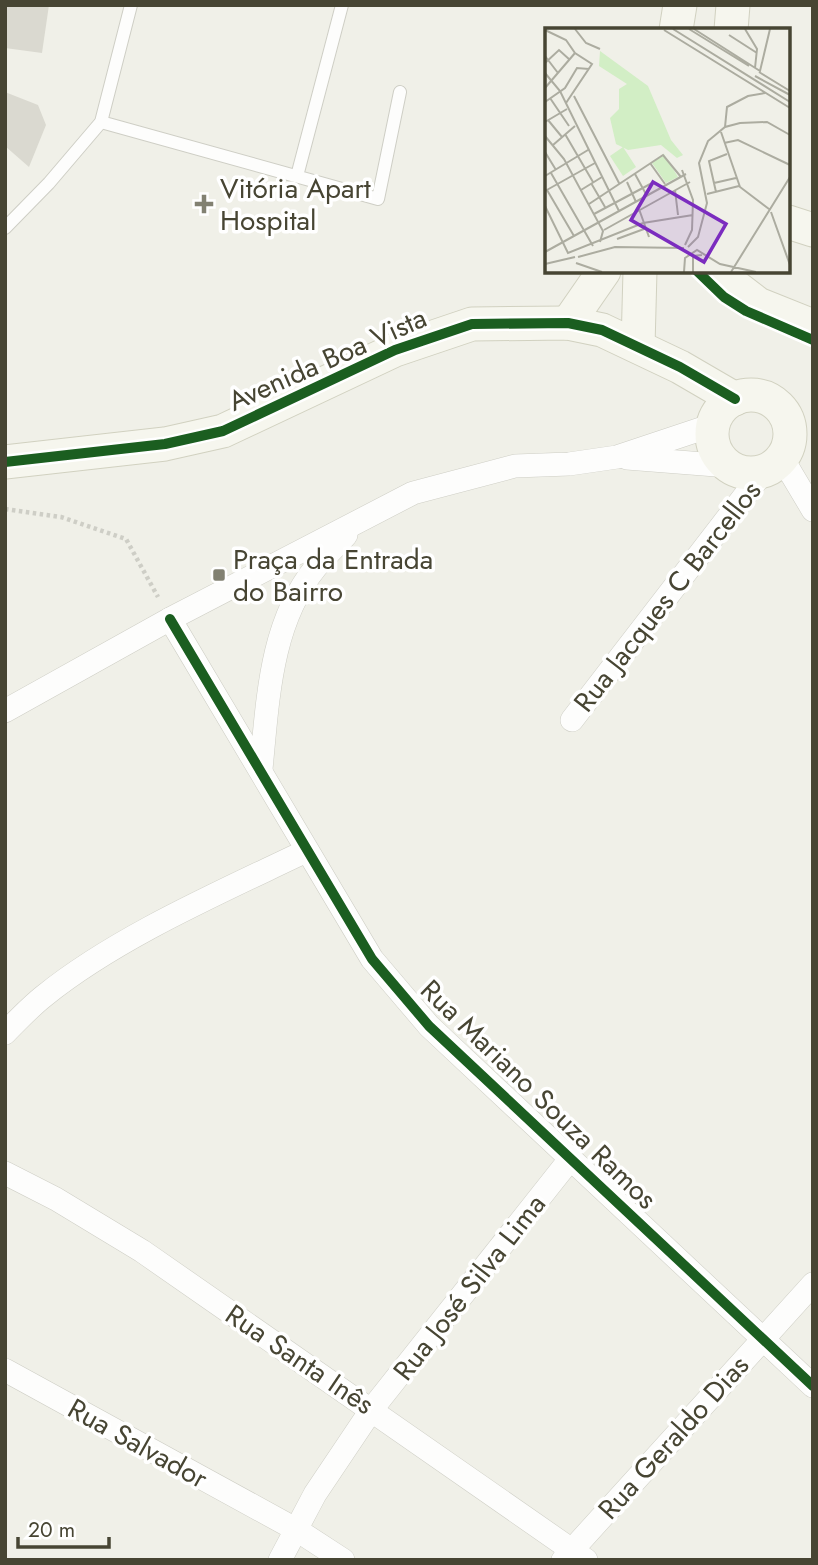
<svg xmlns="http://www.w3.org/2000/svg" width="818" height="1565" font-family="Jost,sans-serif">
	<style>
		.building { fill: #dad9d0 }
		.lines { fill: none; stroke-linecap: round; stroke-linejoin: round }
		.lane-casing { stroke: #cecec5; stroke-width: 14 }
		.street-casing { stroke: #cecec5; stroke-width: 24 }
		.secondary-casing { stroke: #d1d1c0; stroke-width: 35 }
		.path { stroke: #cecec6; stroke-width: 4.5; stroke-dasharray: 3.5 3.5; stroke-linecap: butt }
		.lane { stroke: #fdfdfc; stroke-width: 12 }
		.street { stroke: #fdfdfc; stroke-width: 23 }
		.secondary { stroke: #f6f6ee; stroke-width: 33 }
		.cycleway-casing { stroke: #fff; stroke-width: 15 }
		.cycleway { stroke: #1b5e20; stroke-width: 10 }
		.poi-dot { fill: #828172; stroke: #fff; stroke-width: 2.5 }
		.labels { text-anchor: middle; stroke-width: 7; stroke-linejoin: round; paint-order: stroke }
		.poi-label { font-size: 28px; fill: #474533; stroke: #fff; text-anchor: start }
		.street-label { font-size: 28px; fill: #474533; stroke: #fff }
		.inset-road { fill: none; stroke: #acaca0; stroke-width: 2 }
		.view { fill: #7b2cbf; fill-opacity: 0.15; stroke: #7b2cbf; stroke-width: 3.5 }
		.inset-edge { fill: none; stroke: #474533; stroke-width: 3.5 }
	</style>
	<rect width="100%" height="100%" fill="#f0f0e8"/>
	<!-- building -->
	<g class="building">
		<polygon points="5,5 49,5 42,53 5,48"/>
		<polygon points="5,92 38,105 46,125 29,167 5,146"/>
	</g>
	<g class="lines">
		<defs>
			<g id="lane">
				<polyline points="101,122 378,199 400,92"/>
				<polyline points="297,176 342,5"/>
				<polyline points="5,228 49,183 101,122 131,5"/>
			</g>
			<g id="street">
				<polyline points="627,458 729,466"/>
				<polyline points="782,458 813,510"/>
				<polyline points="170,619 372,959 429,1026 813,1386"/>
				<polyline points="5,711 170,619 413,493 515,466 569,464 617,457 713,425"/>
				<polyline points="572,720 763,472"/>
				<path d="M261,769C268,700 270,623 316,567C325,556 336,546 346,535"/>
				<path d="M5,1033C18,1020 30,1007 44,996C117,937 221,892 306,851"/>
				<polyline points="5,1173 56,1199 142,1251 586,1560"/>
				<polyline points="5,1370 297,1530 343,1560"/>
				<polyline points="280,1560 315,1494 372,1409 571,1158"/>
				<polyline points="563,1560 813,1284"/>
			</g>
			<g id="secondary">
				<polyline points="676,30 680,5"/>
				<polyline points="731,30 733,5"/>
				<polyline points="788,222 813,230"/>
				<polyline points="715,271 758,304 813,326"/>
				<polyline points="568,323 604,271"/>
				<polyline points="638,346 640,271"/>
				<circle cx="751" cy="434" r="39"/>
				<polyline points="5,462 165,444 223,431 395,350 472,324 568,323 602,330 680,367 735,399"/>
			</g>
		</defs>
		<!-- lane casing -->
		<use href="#lane" class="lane-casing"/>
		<!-- street casing -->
		<use href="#street" class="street-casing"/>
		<!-- secondary casing -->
		<use href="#secondary" class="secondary-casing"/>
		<!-- path -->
		<polyline class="path" points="5,509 61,517 126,539 158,597"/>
		<!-- lane -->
		<use href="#lane" class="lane"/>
		<!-- street -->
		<use href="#street" class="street"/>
		<!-- secondary -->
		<use href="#secondary" class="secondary"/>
		<defs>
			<g id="cycleway">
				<polyline points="697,271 724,297 746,311 813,340"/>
				<polyline points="5,462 165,444 223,431 395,350 472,324 568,323 602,330 680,367 735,399"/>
				<polyline points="170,619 372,959 429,1026 813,1386"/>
			</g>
		</defs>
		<!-- cycleway casing -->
		<use href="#cycleway" class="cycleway-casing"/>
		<!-- cycleway -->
		<use href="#cycleway" class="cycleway"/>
	</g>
	<!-- markers -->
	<g class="poi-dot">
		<path d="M200.5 193.5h7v7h7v7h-7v7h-7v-7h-7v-7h7z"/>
		<rect x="212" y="568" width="14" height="14" rx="3.5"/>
	</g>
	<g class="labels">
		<!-- poi labels -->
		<g class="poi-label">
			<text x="220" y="198">Vitória Apart<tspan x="220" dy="32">Hospital</tspan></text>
			<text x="233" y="569">Praça da Entrada<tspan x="233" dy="32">do Bairro</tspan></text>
		</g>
		<!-- street labels -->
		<g class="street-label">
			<text transform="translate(327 359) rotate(-24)" y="10">Avenida Boa Vista</text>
			<text transform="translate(667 596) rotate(-52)" y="10">Rua Jacques C Barcellos</text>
			<text transform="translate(539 1094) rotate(44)" y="10">Rua Mariano Souza Ramos</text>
			<text transform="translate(469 1287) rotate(-52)" y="10">Rua José Silva Lima</text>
			<text transform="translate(300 1359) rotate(34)" y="10">Rua Santa Inês</text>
			<text transform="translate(673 1437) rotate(-48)" y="10">Rua Geraldo Dias</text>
			<text transform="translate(138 1443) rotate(29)" y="10">Rua Salvador</text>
		</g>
	</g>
	<!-- overview -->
	<g transform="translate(545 28)">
		<rect width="245" height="245" fill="#f0f0e8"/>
		<path d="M55,23L103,58L126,112L138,127L132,130L116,117L83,122L71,116L65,90L74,81V61L82,56L54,38ZM78,119L91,139L78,148L65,128ZM119,126L133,149L121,155L107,135Z" fill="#d2eec5"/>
		<path class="inset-road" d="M30,1L41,15L55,21M128,1L245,74M144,1L204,38M149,1L215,43L225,1M200,1L212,21L210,40M0,2L21,12L30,25L47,36L21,75M119,2L245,80M184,7L212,25M0,28L13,45M0,35L14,22L25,32M214,44L245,63M0,45L15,63L74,183M210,48L245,67M0,60L30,25M29,68L74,155M5,70L24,98M0,74L20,60L32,40L44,41M3,92L17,109M0,94L22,81M180,99L182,79L203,68L220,65M176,104L195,159L224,181M20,106L48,154M0,108L19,131L58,203L55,214M179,115L193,112L245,137M8,117L30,98M0,124L11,142M105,135L120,156M137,142L148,172L147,202L140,217M6,145L48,218M90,146L102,168M0,148L43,122M82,154L91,174M46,155L60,179M169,155L191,150M2,162L29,208M36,162L57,149M130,162L133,187M0,163L50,135M171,164L164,133L182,126M162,166L194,158M44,176L118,127L136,149M0,178L23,225L98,195L148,187M94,181L104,209M226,184L245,237M49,186L109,154M59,202L145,154M72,211L99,201M143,219L153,209L162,175L154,135L163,113L180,99L195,95L222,94L245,107M0,224L141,146M33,229L70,219L139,220M31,235L57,244M0,236L30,229M139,244L140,230L152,222L175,236L211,244M148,244V228L157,227M186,244L245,149"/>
		<path class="view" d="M108,154L181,196L159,234L86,192Z"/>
		<rect width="245" height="245" class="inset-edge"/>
	</g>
	<!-- border -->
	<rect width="818" height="1565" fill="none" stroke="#474533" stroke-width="14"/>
	<!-- scale -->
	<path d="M18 1537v10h91v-10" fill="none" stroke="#474533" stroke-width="3.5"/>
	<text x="28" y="1537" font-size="21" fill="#474533" stroke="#ffffff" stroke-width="5" paint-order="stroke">20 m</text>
</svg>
